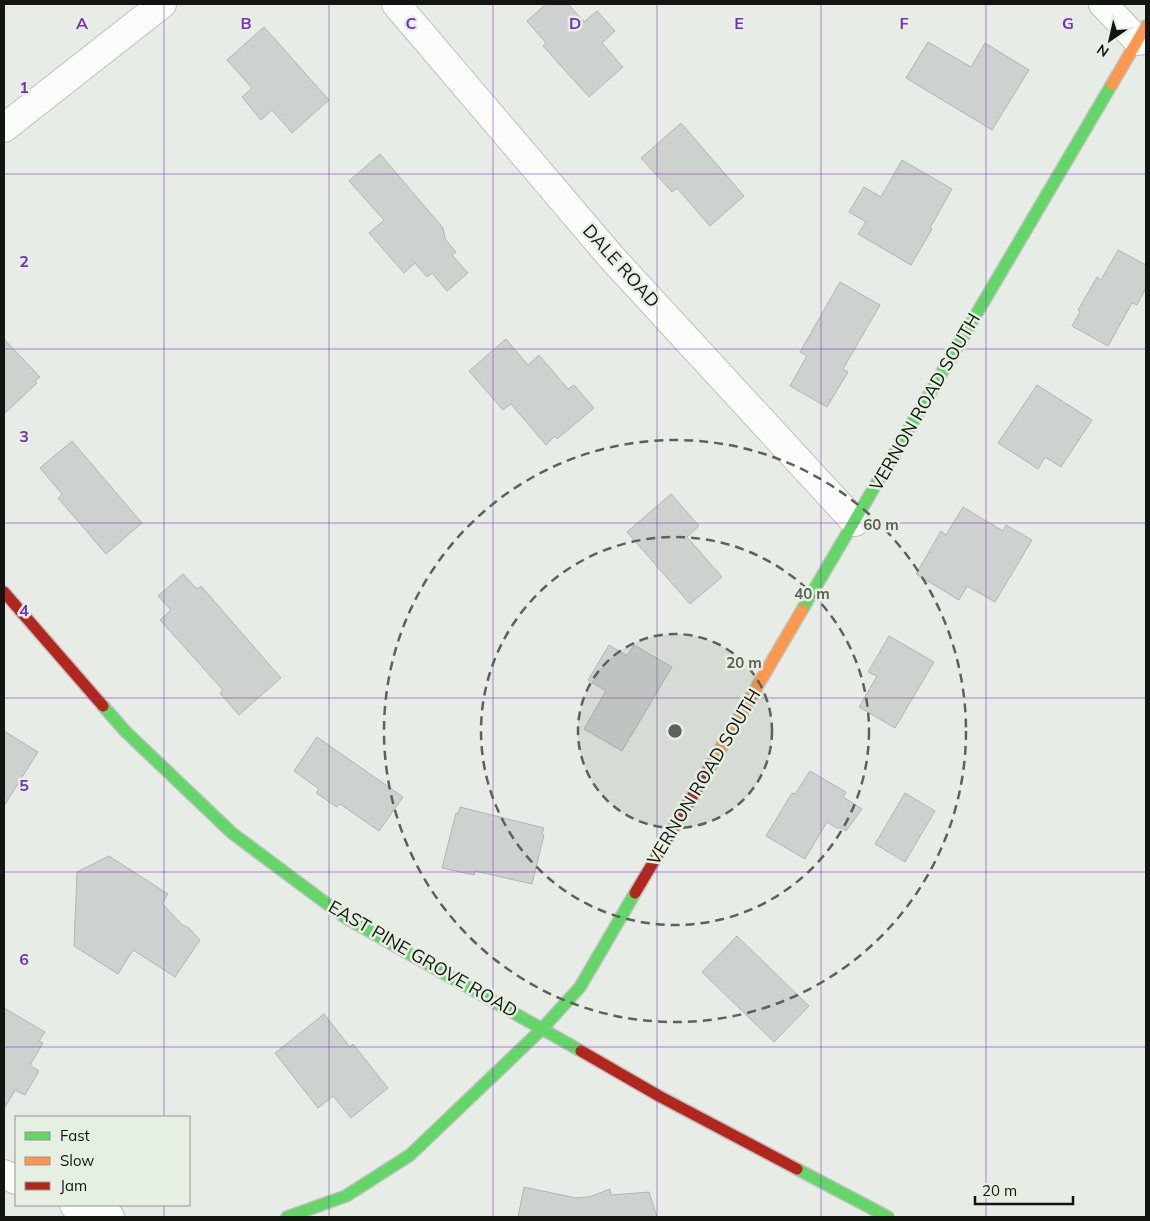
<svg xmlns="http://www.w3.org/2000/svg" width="1150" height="1221" font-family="Mulish,sans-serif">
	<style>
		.building { fill: #cdd2ce; stroke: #b1b6b2 }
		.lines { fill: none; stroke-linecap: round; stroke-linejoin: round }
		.street-casing { stroke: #bdc1bc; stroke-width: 30 }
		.fast-casing { stroke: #bdc1bc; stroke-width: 14 }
		.slow-casing { stroke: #bdc1bc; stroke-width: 14 }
		.jam-casing { stroke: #bdc1bc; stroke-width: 14 }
		.street { stroke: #fbfcfb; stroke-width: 28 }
		.fast { stroke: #63d668; stroke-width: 11 }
		.slow { stroke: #ff974d; stroke-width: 11 }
		.jam { stroke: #b3261e; stroke-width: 11 }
		.grid { fill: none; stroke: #7b2cbf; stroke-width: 1; stroke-opacity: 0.55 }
		.ring { fill: none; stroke: #5d605b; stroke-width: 2.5; stroke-dasharray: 9 6 }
		.labels { text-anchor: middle; stroke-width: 5; stroke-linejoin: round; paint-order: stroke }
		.street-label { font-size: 18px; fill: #121510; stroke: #e6f0e2 }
		.grid-label { font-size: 16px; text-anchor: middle; font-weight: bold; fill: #7b2cbf; stroke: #e6f0e2; stroke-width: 5; stroke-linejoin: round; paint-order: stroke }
		.centre { fill: #5d605b; stroke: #e6f0e2; stroke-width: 2.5 }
		.ring-label { font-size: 15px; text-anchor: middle; font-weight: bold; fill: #5d605b; stroke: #e6f0e2; stroke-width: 5; stroke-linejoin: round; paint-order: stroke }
	</style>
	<rect width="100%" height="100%" fill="#e7ece6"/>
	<!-- building -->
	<g class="building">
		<polygon points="546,4 568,4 584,22 597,11 615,31 602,43 623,67 589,97 543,46 546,43 527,21"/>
		<polygon points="264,27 329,100 292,133 272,110 261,120 242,97 252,88 227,60"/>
		<polygon points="928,42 971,67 985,43 1029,70 992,130 906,78"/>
		<polygon points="681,123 744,196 710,226 677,188 672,192 641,158"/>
		<polygon points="380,154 443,228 445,239 456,252 452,255 468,273 447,291 432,273 427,277 415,263 404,273 369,233 384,220 349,181"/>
		<polygon points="902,160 952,189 930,228 932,229 911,265 858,234 866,222 849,212 864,187 881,197"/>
		<polygon points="1118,250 1146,265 1146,288 1137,305 1132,303 1108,346 1072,326 1080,312 1078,310 1097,277 1101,280"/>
		<polygon points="840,282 880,305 843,369 848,372 827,407 790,386 807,356 800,352"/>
		<polygon points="4,339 40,377 35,381 37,383 4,414"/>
		<polygon points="506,339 528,365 539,355 568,389 574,385 594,408 557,439 555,436 546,445 511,404 503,410 469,371"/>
		<polygon points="1037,385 1092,420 1061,467 1045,457 1038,469 998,443"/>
		<polygon points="72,441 142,523 106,554 58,498 62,494 40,468"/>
		<polygon points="671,494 699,526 687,537 722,577 690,604 627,532"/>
		<polygon points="963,507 1003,531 1006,525 1032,540 995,602 967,586 959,600 916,574 941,531 946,535"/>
		<polygon points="183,574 197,589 201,586 281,678 239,715 220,693 223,690 160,620 171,610 158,596"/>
		<polygon points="889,636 934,662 895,728 859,707 877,676 868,672"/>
		<polygon points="609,645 627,656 634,645 672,667 622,751 584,729 606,691 588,680"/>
		<polygon points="4,731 38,752 4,806"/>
		<polygon points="317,737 403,797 379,831 340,804 337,807 316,793 319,789 294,771"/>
		<polygon points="810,771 846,792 843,797 862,809 846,831 840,827 838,829 827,822 805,859 766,836 792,793 795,794"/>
		<polygon points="905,793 935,811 905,862 875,844"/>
		<polygon points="460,807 544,828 542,834 544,835 532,884 475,871 474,875 442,868 456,813 458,814"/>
		<polygon points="109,856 168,894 162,903 182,925 188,927 200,940 175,977 133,950 118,974 74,946 77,872"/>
		<polygon points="737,936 809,1006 774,1042 702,972"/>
		<polygon points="4,1008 45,1032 39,1041 43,1043 30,1065 39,1071 25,1095 15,1090 4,1109"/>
		<polygon points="324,1014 350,1047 353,1044 388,1088 351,1118 333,1096 318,1108 275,1053"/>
		<polygon points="524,1187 576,1198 589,1197 610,1189 611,1195 649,1192 657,1217 518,1217"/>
	</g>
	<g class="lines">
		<defs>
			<g id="street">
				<polyline points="396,4 612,258 855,522"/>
				<polyline points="1103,4 1138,41"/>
				<polyline points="4,128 162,4"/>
				<polyline points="4,1174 16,1180"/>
				<polyline points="74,1205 110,1217"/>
			</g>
			<g id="fast">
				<polyline points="802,610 1112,84"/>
				<polyline points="103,706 126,732 232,833 346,918 581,1051"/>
				<polyline points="797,1169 888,1217"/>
				<polyline points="287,1217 346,1196 410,1155 542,1029 580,987 635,893"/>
			</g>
			<g id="slow">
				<polyline points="1112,84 1146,26"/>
				<polyline points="708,770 802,610"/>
			</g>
			<g id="jam">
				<polyline points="4,592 103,706"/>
				<polyline points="635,893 708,770"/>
				<polyline points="581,1051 659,1096 797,1169"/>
			</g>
		</defs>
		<!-- street casing -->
		<use href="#street" class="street-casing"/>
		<!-- fast casing -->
		<use href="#fast" class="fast-casing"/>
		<!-- slow casing -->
		<use href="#slow" class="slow-casing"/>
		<!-- jam casing -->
		<use href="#jam" class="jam-casing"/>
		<!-- street -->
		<use href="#street" class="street"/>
		<!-- fast -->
		<use href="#fast" class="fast"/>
		<!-- slow -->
		<use href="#slow" class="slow"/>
		<!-- jam -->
		<use href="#jam" class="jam"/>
	</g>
	<!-- grid -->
	<path class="grid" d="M164,4V1117M329,4V1217M493,4V1217M657,4V1217M821,4V1217M986,4V1217M4,174H1146M4,349H1146M4,523H1146M4,698H1146M4,872H1146M4,1047H1146M164,1205V1217"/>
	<!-- distance rings -->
	<circle cx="675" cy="731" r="97" fill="#5d605b" fill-opacity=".12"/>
	<g class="ring">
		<circle cx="675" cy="731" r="97"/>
		<circle cx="675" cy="731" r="194"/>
		<circle cx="675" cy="731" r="291"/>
	</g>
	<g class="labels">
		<!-- street labels -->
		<g class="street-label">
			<text transform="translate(621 266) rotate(48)" y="6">DALE ROAD</text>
			<text transform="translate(925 402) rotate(-60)" y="6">VERNON ROAD SOUTH</text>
			<text transform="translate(704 777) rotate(-59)" y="6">VERNON ROAD SOUTH</text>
			<text transform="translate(423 959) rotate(30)" y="6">EAST PINE GROVE ROAD</text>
		</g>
	</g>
	<g class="grid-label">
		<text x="82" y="29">A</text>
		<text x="246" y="29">B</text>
		<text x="411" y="29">C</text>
		<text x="575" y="29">D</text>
		<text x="739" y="29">E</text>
		<text x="904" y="29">F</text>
		<text x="1068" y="29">G</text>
		<text x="24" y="93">1</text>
		<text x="24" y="267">2</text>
		<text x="24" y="442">3</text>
		<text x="24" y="616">4</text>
		<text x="24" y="791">5</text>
		<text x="24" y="965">6</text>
	</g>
	<circle cx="675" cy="731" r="8" class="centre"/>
	<g class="ring-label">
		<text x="881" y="530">60 m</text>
		<text x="812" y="599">40 m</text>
		<text x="744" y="668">20 m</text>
	</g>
	<!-- border -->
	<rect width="1150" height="1221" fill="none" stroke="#121510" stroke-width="10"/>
	<!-- legend -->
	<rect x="15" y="1116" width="175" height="90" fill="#e6f0e2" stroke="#91988e"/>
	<rect x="25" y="1132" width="25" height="8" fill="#63d668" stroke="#91988e"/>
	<text x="60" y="1141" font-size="15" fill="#121510">Fast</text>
	<rect x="25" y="1157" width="25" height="8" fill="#ff974d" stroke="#91988e"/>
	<text x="60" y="1166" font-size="15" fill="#121510">Slow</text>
	<rect x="25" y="1182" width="25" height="8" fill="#b3261e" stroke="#91988e"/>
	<text x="60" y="1191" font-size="15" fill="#121510">Jam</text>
	<!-- north arrow -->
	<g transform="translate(1110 40) rotate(214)" stroke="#e6f0e2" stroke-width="4" paint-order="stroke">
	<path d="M0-4L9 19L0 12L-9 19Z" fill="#121510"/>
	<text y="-8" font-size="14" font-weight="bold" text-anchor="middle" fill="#121510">N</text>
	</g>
	<!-- scale -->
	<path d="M975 1196v8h98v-8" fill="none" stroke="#121510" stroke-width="2.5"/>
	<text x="982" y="1196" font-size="15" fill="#121510" stroke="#e6f0e2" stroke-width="4" paint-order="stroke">20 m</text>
</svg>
